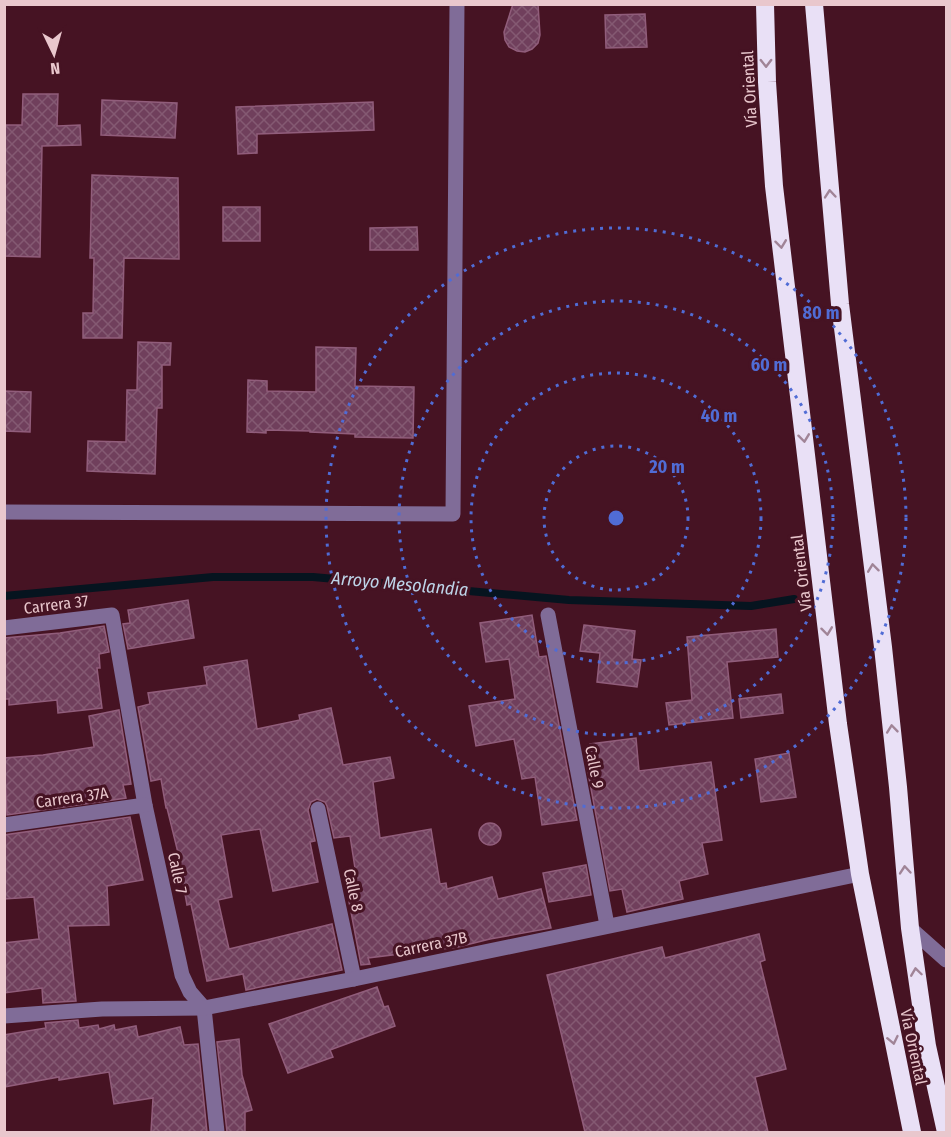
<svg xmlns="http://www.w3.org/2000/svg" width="951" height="1137" font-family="'Fira Sans Condensed',sans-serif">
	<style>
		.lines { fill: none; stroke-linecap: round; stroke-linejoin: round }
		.stream { stroke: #06141f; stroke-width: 8 }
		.building { fill: url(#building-cross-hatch); stroke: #915d7b; stroke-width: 1.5 }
		.minor { stroke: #806c98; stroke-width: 15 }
		.highway { stroke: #e9e0f6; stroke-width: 18 }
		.oneway { stroke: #a08497 }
		.ring { fill: none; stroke: #506cd5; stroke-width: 3; stroke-dasharray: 3 6 }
		.labels { text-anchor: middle; stroke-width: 6; stroke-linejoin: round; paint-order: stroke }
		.street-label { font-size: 16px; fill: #e9c7cd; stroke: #461323 }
		.water-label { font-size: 18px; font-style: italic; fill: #bdd4e8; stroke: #461323 }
		.centre { fill: #506cd5; stroke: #461323; stroke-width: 3 }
		.ring-label { font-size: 18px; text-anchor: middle; font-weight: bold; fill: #506cd5; stroke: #461323; stroke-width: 6; stroke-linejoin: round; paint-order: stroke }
	</style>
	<defs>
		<pattern id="building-cross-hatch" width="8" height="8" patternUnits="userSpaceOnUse" patternTransform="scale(1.5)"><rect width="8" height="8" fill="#703f5c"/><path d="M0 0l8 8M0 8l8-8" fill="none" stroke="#845972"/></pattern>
	</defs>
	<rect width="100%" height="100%" fill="#461323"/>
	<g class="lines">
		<!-- stream -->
		<polyline class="stream" points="4,596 213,577 313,577 569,600 751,606 794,599"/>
	</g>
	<!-- building -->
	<g class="building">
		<polygon points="513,4 538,4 540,35 538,43 532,49 525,52 517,51 509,47 505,40 504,32"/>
		<polygon points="645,14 647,47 606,48 605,15"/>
		<polygon points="23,94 58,94 57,126 80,125 81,145 42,146 40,257 4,256 4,125 22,125"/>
		<polygon points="102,100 177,103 175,138 101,135"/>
		<polygon points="373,102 374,130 257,134 257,153 238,154 236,107"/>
		<polygon points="92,175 178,178 179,259 124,258 122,338 83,338 83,313 93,313 94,258 90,258"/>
		<rect x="223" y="207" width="37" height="34"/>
		<polygon points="417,227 418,250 370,250 370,228"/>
		<polygon points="138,342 171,343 170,365 162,365 162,408 157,408 155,474 87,471 88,441 126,442 127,390 137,390"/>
		<polygon points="316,347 356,348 355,386 414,387 413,438 355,437 355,434 310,432 310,431 266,430 266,433 247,432 248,380 267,381 267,391 316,392"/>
		<polygon points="4,391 31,392 30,432 4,431"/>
		<polygon points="188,600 194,638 128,649 123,624 130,623 128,610"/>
		<polygon points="532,615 539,657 546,656 577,820 542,825 535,777 522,779 514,739 476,746 469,706 515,699 509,659 486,662 480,623"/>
		<polygon points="584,625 635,631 632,659 641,660 637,687 597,682 600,653 580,651"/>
		<polygon points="104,626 109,652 99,654 100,668 97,668 102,708 58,713 57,700 9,705 9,699 4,699 4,638 60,633"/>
		<polygon points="776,629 778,657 727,662 733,718 669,725 666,703 692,700 687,637"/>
		<polygon points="247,660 257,729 300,720 299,715 331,708 343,765 390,757 394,778 373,782 380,838 431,829 440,884 446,883 447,889 492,877 498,899 541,889 551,928 490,939 458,947 368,958 370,964 361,965 348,896 359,894 350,836 334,838 327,806 325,802 317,799 311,802 308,810 315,841 310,842 318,882 273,891 260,829 221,835 232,897 218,900 229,949 332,924 342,970 246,990 243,974 207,981 191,904 187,905 182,877 184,877 167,808 166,808 161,779 151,781 138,707 150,704 148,693 207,685 204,667"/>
		<polygon points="781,694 783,713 741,718 739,699"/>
		<polygon points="119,710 131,784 123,785 126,798 7,815 4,758 43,755 94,747 89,716"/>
		<polygon points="636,738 639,771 711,762 722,840 702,843 708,874 679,881 683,899 627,912 622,889 610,891 587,767 590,744"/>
		<polygon points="789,753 796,797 761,802 755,759"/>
		<polygon points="130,817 143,880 107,886 109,925 68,926 76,1001 43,1003 42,988 4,993 4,943 39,939 34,897 4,899 4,835"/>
		<circle cx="490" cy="834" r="11"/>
		<polygon points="586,865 591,895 549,902 543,873"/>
		<polygon points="759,934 765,960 760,962 786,1069 755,1077 768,1132 585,1132 547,975 662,947 665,958"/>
		<polygon points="377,987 384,1007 388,1006 395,1026 330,1050 333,1057 288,1073 269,1024"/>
		<polygon points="78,1020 79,1028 98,1025 99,1029 114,1025 115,1030 136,1026 138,1037 180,1027 184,1045 198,1044 207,1132 151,1132 153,1098 114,1104 109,1072 59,1080 59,1077 4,1087 4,1035 46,1028 45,1023"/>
		<polygon points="239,1039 242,1075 252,1110 245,1112 245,1132 227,1132 217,1042"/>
	</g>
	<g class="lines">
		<!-- minor -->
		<g class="minor">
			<polyline points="4,512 453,514 457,4"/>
			<polyline points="548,615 607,925"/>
			<polyline points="4,628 112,615 145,805 182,975 190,992 204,1008 217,1132"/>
			<polyline points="318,809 354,979"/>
			<polyline points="4,825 145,805"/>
			<polyline points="910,928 946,960"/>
			<polyline points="4,1016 102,1009 204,1008 354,979 860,874"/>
		</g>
		<!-- highway -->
		<g class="highway">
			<polyline points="765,4 767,82 774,186 838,724 860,874 912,1132"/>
			<polyline points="814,4 840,304 883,647 898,787 910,928 927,1046 946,1132"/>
		</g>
	</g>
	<!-- one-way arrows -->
	<defs><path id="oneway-chevron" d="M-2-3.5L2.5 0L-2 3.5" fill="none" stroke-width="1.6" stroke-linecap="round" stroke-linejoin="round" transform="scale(1.5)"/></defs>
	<g class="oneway">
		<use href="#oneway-chevron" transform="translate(766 63) rotate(89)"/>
		<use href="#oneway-chevron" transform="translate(830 194) rotate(-95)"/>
		<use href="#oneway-chevron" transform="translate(781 244) rotate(83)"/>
		<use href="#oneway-chevron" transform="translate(804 438) rotate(83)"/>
		<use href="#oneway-chevron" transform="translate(873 568) rotate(-97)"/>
		<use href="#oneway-chevron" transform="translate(827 631) rotate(83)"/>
		<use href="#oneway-chevron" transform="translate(892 729) rotate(-96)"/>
		<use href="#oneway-chevron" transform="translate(905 870) rotate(-95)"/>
		<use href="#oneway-chevron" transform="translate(916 972) rotate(-98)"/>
		<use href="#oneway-chevron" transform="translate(893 1040) rotate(78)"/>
	</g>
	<!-- distance rings -->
	<g class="ring">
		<circle cx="616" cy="518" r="72"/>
		<circle cx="616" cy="518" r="145"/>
		<circle cx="616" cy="518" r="217"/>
		<circle cx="616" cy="518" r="290"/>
	</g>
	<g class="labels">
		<!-- street labels -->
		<g class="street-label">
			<text transform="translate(749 89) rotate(-93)" y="6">Vía Oriental</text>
			<text transform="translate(801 573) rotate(-97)" y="6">Vía Oriental</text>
			<text transform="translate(56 604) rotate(-7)" y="6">Carrera 37</text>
			<text transform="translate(595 767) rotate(79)" y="6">Calle 9</text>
			<text transform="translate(72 797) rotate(-8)" y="6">Carrera 37A</text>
			<text transform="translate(178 873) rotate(78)" y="6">Calle 7</text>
			<text transform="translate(354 890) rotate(78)" y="6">Calle 8</text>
			<text transform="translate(431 944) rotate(-12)" y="6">Carrera 37B</text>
			<text transform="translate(914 1047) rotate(78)" y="6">Vía Oriental</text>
		</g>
		<!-- water labels -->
		<g class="water-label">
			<text transform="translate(400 584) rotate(5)" y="6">Arroyo Mesolandia</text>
		</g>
	</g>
	<circle cx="616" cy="518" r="9" class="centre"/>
	<g class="ring-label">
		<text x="821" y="319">80 m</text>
		<text x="769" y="371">60 m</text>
		<text x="719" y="422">40 m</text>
		<text x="667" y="473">20 m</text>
	</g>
	<!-- border -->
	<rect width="951" height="1137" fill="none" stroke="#e9c7cd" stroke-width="12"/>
	<!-- north arrow -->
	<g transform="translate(54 54) rotate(175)" stroke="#461323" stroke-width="4.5" paint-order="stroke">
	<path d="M0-4.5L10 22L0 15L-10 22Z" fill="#e9c7cd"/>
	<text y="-9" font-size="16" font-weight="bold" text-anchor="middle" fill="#e9c7cd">N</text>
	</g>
</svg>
